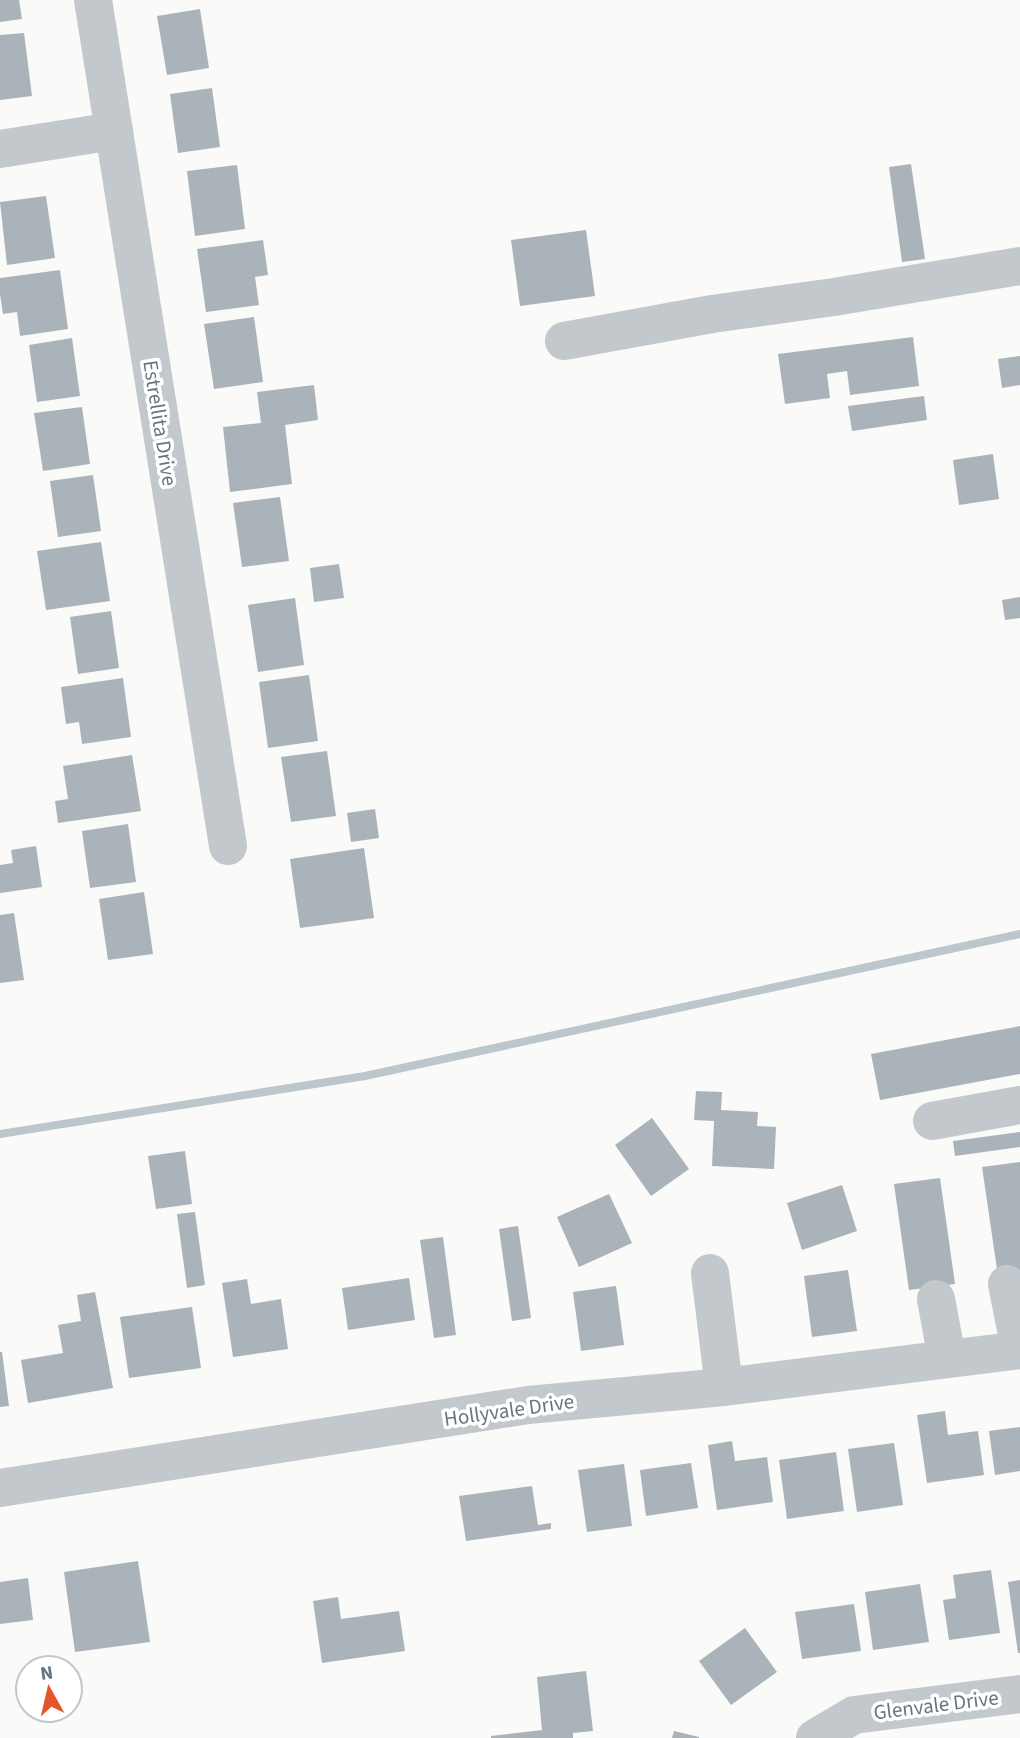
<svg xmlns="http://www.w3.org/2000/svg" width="1020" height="1738" font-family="'Source Sans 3',sans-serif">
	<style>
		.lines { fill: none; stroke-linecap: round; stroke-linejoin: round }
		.stream { stroke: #bbc7cb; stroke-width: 8 }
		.building { fill: #aab3b9 }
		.minor { stroke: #c3c8cc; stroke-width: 38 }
		.labels { text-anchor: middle; stroke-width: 7; stroke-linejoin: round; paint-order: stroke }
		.street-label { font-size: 21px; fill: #657683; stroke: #fff }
	</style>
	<rect width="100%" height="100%" fill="#fafaf8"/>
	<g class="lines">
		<!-- stream -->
		<polyline class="stream" points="0,1134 365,1076 1020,934"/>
	</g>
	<!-- building -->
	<g class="building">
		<polygon points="0,0 19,0 22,19 0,22"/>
		<polygon points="200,9 209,68 167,75 157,16"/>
		<polygon points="24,33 32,96 0,100 0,35"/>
		<polygon points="212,88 220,147 178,153 170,94"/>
		<polygon points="911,164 925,259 902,262 889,167"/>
		<polygon points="237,165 245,229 195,236 187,171"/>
		<polygon points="46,196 55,258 7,265 0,202"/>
		<polygon points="586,230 595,296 520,306 511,240"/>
		<polygon points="263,240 268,275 255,277 259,305 206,312 197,249"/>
		<polygon points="60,270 68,329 20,336 17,312 3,314 0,294 0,278"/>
		<polygon points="254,317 263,382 214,389 204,324"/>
		<polygon points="913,337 919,386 850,395 847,371 827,374 830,398 785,404 778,354"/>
		<polygon points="72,338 80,396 37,402 29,345"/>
		<polygon points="1020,356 1020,385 1002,388 998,359"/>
		<polygon points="314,385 318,420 285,425 292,484 230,492 223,427 261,423 257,392"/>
		<polygon points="924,396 927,420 852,431 848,406"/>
		<polygon points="82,407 90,464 43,471 34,413"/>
		<polygon points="993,454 999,499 959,505 953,460"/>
		<polygon points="93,475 101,531 58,537 50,481"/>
		<polygon points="280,497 289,561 242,567 233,503"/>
		<polygon points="101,542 110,601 46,610 37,551"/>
		<polygon points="339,564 344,598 314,602 310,568"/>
		<polygon points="1020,597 1020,618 1005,620 1002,600"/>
		<polygon points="295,598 304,665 258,672 248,605"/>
		<polygon points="111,611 119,668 78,674 70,617"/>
		<polygon points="309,675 318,741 268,748 259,682"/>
		<polygon points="123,678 131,737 82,744 79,722 66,724 61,687"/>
		<polygon points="327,751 336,816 291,822 281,757"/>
		<polygon points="132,755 141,811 58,823 55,801 68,799 63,766"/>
		<polygon points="375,809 379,838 351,842 347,813"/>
		<polygon points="128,824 136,882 90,888 82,831"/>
		<polygon points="36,846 42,887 0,893 0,865 13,863 11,850"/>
		<polygon points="364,848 374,918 300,928 290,859"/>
		<polygon points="144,892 153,954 108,960 99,899"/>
		<polygon points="14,913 24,980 0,983 0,915"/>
		<polygon points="1020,1026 1020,1074 880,1100 871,1054"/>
		<polygon points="696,1091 722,1092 721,1110 758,1112 757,1126 776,1127 774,1169 712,1166 714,1121 694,1120"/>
		<polygon points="652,1118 689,1169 651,1196 615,1145"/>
		<polygon points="1020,1132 1020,1147 955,1156 953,1141"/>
		<polygon points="185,1151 192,1204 156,1209 148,1156"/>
		<polygon points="1020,1162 1020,1273 998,1276 982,1167"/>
		<polygon points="940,1178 955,1284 909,1290 894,1184"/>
		<polygon points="842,1185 857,1231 802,1250 787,1203"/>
		<polygon points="609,1194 632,1243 579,1267 557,1217"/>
		<polygon points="195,1212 205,1285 187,1288 177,1214"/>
		<polygon points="518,1226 531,1318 512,1321 499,1229"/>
		<polygon points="443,1237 456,1335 434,1338 420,1240"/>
		<polygon points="848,1270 857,1331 812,1337 804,1276"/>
		<polygon points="409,1278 415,1320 348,1330 342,1288"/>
		<polygon points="247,1279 251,1304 281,1299 288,1349 233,1357 222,1283"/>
		<polygon points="616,1286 624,1345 581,1351 573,1292"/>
		<polygon points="95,1292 113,1388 28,1403 21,1360 63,1353 58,1325 81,1321 77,1295"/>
		<polygon points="192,1307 201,1368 129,1378 120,1317"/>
		<polygon points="0,1352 2,1352 9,1406 0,1407"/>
		<polygon points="945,1411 948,1435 978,1431 984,1475 927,1483 917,1415"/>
		<polygon points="1020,1427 1020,1471 995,1475 989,1431"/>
		<polygon points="732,1441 735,1461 767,1457 773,1502 717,1510 708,1445"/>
		<polygon points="894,1443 903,1505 857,1512 848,1449"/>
		<polygon points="836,1452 844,1511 787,1519 779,1460"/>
		<polygon points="691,1463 698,1508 646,1516 640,1470"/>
		<polygon points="624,1464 632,1526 587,1532 578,1470"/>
		<polygon points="532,1486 538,1525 551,1523 551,1529 466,1541 459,1496"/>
		<polygon points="138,1561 150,1642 75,1652 64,1572"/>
		<polygon points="991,1570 1000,1633 949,1640 943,1600 956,1598 953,1575"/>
		<polygon points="28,1578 33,1620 0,1624 0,1582"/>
		<polygon points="1020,1580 1020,1653 1018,1653 1008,1582"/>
		<polygon points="920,1584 929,1642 873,1650 865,1592"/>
		<polygon points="338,1597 341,1619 399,1611 405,1651 322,1663 313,1601"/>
		<polygon points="854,1604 861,1651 802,1659 795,1612"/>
		<polygon points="745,1628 777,1672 731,1705 699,1661"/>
		<polygon points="586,1671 593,1731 573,1733 573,1738 491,1738 491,1736 542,1730 537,1677"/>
		<polygon points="674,1731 699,1737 699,1738 672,1738"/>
	</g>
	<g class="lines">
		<!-- minor -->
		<g class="minor">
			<polyline points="93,0 228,846"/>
			<polyline points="0,149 114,131"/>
			<polyline points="564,341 712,314 834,297 1020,266"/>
			<polyline points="932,1121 1020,1105"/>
			<polyline points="710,1273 724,1387"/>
			<polyline points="1007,1284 1020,1350"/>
			<polyline points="936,1299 947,1359"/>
			<polyline points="0,1488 528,1405 724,1387 1020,1350"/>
			<polyline points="815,1738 854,1715 1020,1694"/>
		</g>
	</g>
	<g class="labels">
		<!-- street labels -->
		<g class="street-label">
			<text transform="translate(160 423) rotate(81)" y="7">Estrellita Drive</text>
			<text transform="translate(509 1410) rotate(-8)" y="7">Hollyvale Drive</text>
			<text transform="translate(936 1705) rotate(-7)" y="7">Glenvale Drive</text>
		</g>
	</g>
	<!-- north arrow -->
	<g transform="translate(49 1689) rotate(352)"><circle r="33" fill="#ffffff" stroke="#c1c8cd" stroke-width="2"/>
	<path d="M0-5L12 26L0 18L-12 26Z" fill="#e4572e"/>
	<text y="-10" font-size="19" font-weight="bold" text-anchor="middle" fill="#657683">N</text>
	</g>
</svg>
